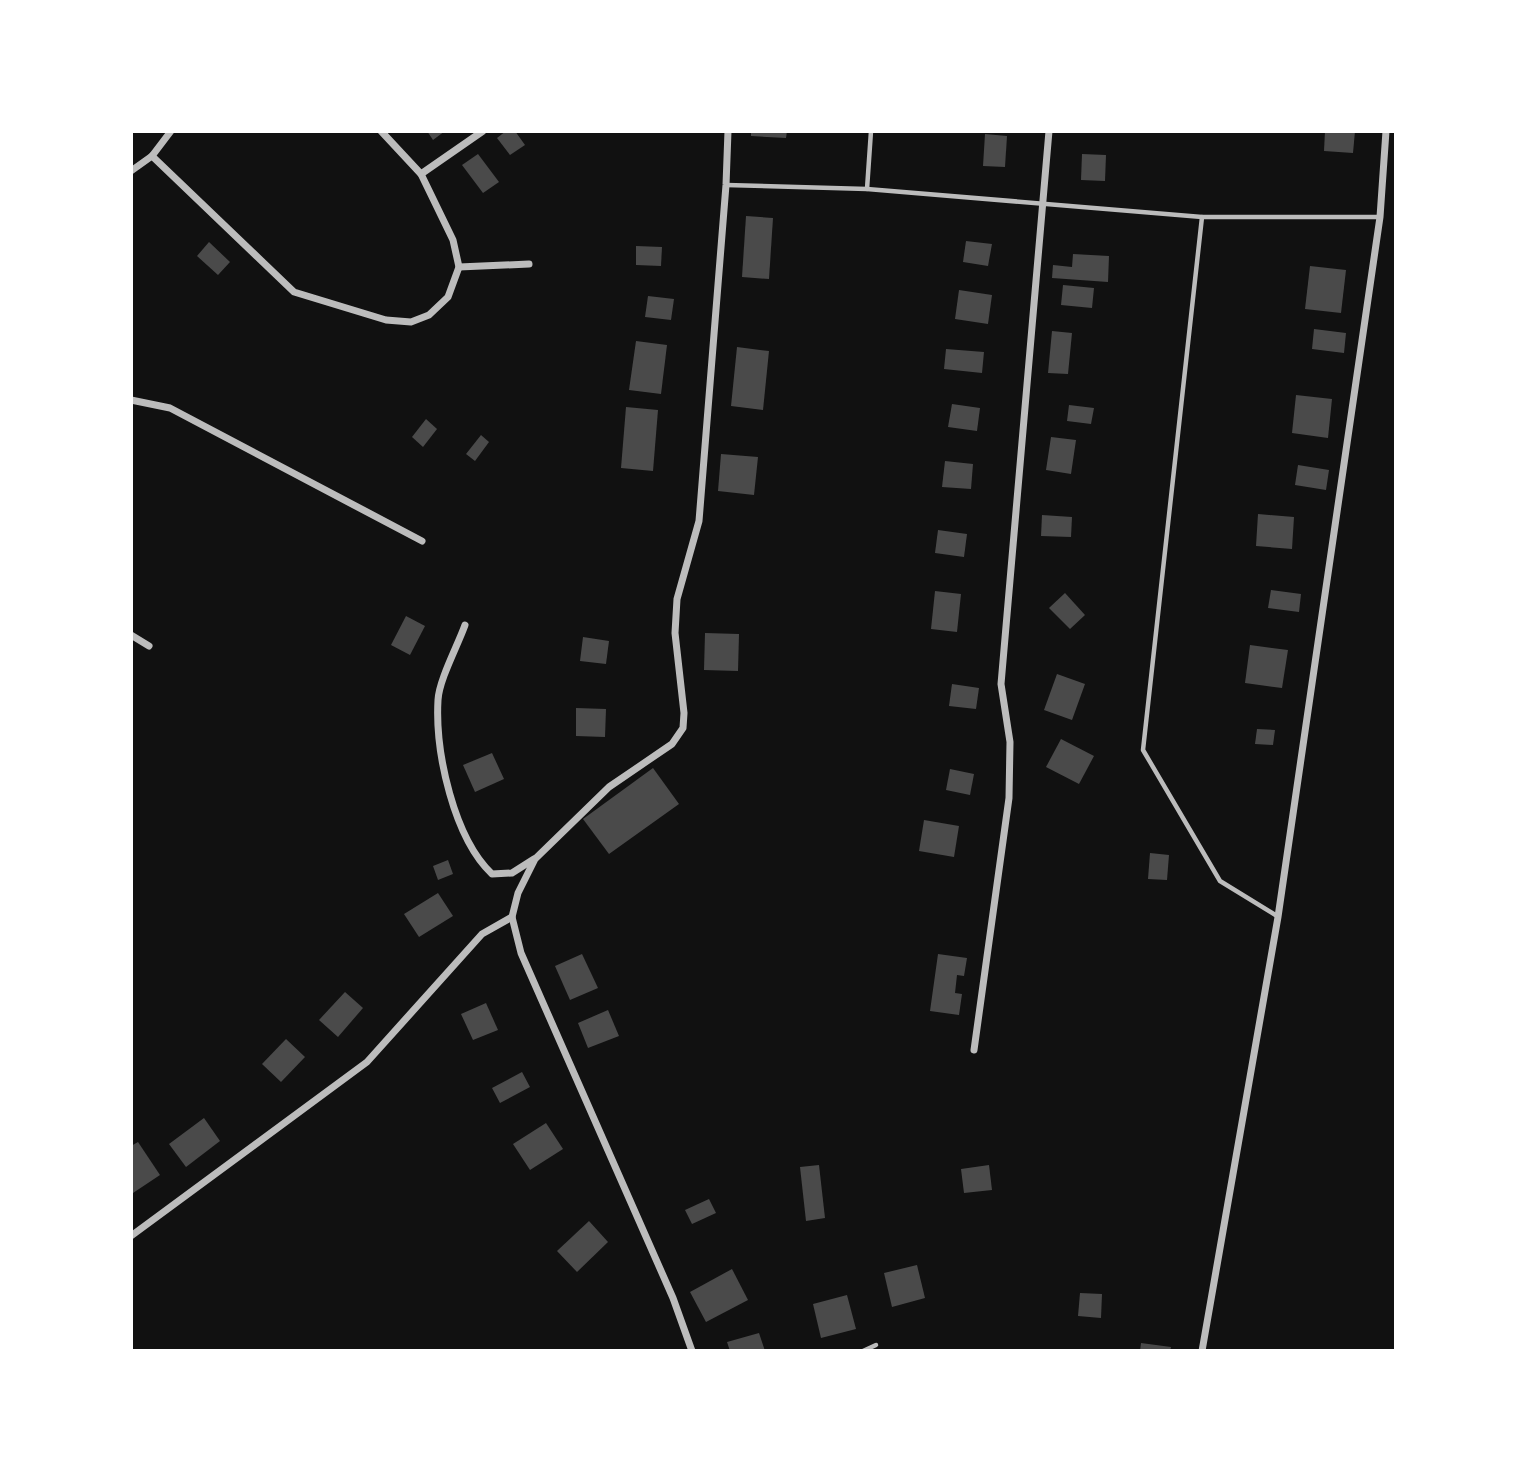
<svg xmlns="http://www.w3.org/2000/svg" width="1527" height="1482" font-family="'Sofia Sans Condensed',sans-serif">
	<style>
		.building { fill: #4a4a4a }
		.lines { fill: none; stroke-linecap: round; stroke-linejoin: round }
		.service { stroke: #bcbcbc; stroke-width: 4.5 }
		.minor { stroke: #bcbcbc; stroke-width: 7 }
	</style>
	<rect width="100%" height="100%" fill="#111"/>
	<!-- building -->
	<g class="building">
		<polygon points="427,131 445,131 433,140"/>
		<polygon points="506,131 515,131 525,145 510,155 497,138"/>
		<polygon points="751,131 787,131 786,138 751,136"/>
		<polygon points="1325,131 1355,131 1353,153 1324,151"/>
		<polygon points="985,134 1007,136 1005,167 983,166"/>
		<polygon points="478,154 499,182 483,193 462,165"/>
		<polygon points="1082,154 1106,155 1105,181 1081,180"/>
		<polygon points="746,216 773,218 769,279 742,277"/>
		<polygon points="966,241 992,244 988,266 963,262"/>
		<polygon points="209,242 230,262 218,275 197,256"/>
		<polygon points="636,246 662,247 661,266 636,265"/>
		<polygon points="1073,254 1109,256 1108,282 1052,278 1053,265 1072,267"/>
		<polygon points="1310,266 1346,270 1341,313 1305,309"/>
		<polygon points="1063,285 1094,288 1092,308 1061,305"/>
		<polygon points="959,290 992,295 988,324 955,319"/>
		<polygon points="648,296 674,299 671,320 645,317"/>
		<polygon points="1314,329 1346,333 1344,353 1312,349"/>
		<polygon points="1052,331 1072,333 1068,374 1048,373"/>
		<polygon points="636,341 667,345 661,394 629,390"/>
		<polygon points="737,347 769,351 763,410 731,406"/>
		<polygon points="946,349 984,352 982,373 944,369"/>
		<polygon points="1296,395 1332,399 1328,438 1292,433"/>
		<polygon points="952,404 980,408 977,431 948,427"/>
		<polygon points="1069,405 1094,408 1091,424 1067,421"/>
		<polygon points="626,407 658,410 653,471 621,468"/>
		<polygon points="426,419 437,429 423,447 412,437"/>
		<polygon points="481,435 489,442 475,461 466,454"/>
		<polygon points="1051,437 1076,440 1071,474 1046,470"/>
		<polygon points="721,454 758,457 754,495 718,491"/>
		<polygon points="945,461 973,464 971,489 942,487"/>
		<polygon points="1298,465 1329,470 1326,490 1295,485"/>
		<polygon points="1258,514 1294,517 1292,549 1256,546"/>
		<polygon points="1042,515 1072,517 1071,537 1041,536"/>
		<polygon points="938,530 967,534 964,557 935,553"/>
		<polygon points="1271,590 1301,594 1299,612 1268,608"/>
		<polygon points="935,591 961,594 957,632 931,629"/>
		<polygon points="1065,593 1085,615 1070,629 1049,608"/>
		<polygon points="406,616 425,626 410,655 391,645"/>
		<polygon points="705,633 739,634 738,671 704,670"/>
		<polygon points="583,637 609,641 606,664 580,661"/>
		<polygon points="1250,645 1288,650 1282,688 1245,683"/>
		<polygon points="1057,674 1085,684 1072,720 1044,710"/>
		<polygon points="952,684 979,688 976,709 949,706"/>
		<polygon points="576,708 606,709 605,737 576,736"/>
		<polygon points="1257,729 1275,730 1273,745 1255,744"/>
		<polygon points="1061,739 1094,756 1079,784 1046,767"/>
		<polygon points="492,753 504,779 475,792 463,765"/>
		<polygon points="653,768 679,804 609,854 583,819"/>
		<polygon points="950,769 974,774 970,795 946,790"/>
		<polygon points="924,820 959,826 954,857 919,851"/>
		<polygon points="1150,853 1169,855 1167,880 1148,879"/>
		<polygon points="448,860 453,874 438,880 433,866"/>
		<polygon points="438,893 453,916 419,937 404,914"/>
		<polygon points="582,954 598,988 570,1000 555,966"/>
		<polygon points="938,954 967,958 964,976 957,975 955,993 962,994 959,1015 930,1011"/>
		<polygon points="345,992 363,1008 338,1037 319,1020"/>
		<polygon points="486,1003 498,1030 473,1040 461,1014"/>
		<polygon points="608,1010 619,1036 588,1048 578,1023"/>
		<polygon points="286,1039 305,1057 281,1082 262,1064"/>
		<polygon points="522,1072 530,1087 500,1103 492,1088"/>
		<polygon points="204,1118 220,1141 186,1167 169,1144"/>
		<polygon points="546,1123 563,1149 530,1170 513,1144"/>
		<polygon points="138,1142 160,1175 133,1193 131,1146"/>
		<polygon points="819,1165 825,1218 806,1221 800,1167"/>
		<polygon points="989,1165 992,1190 964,1193 961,1169"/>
		<polygon points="709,1199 716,1213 692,1224 685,1210"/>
		<polygon points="589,1221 608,1242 577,1272 557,1251"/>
		<polygon points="917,1265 925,1298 892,1307 884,1273"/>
		<polygon points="732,1269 748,1300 706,1322 690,1292"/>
		<polygon points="1080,1293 1102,1294 1101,1318 1078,1316"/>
		<polygon points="847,1295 856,1329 821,1338 813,1304"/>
		<polygon points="759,1333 765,1351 730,1351 727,1342"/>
		<polygon points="1141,1343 1171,1347 1170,1351 1140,1351"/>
	</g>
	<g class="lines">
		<!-- service -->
		<g class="service">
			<polyline points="726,185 867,189 1202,217 1380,217"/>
			<polyline points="867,189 871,131"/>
			<polyline points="1202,217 1143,750 1220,881 1277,916"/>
			<polyline points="863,1351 876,1345"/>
		</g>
		<!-- minor -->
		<g class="minor">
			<polyline points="152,156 294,292 386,320 411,322 429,315 448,297 459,267 453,240 421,174 381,131"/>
			<polyline points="131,171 152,156 171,131"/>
			<polyline points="421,174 483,131"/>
			<polyline points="459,267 529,264"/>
			<polyline points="131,400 170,408 422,541"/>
			<path d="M465,625C458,645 439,680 438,700C435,753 454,838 492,874L512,873L534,859"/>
			<polyline points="131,635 149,646"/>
			<polyline points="974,1050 1009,798 1010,742 1001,684 1049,131"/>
			<polyline points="131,1236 367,1062 482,934 512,917"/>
			<polyline points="692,1351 673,1298 521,953 512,917 518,893 535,859 609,787 672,744 683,728 684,713 675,633 677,599 699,521 726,185 728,131"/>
			<polyline points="1202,1351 1278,917 1380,217 1386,131"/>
		</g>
	</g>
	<!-- border -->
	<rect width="1527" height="1482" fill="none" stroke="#ffffff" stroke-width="266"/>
</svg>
